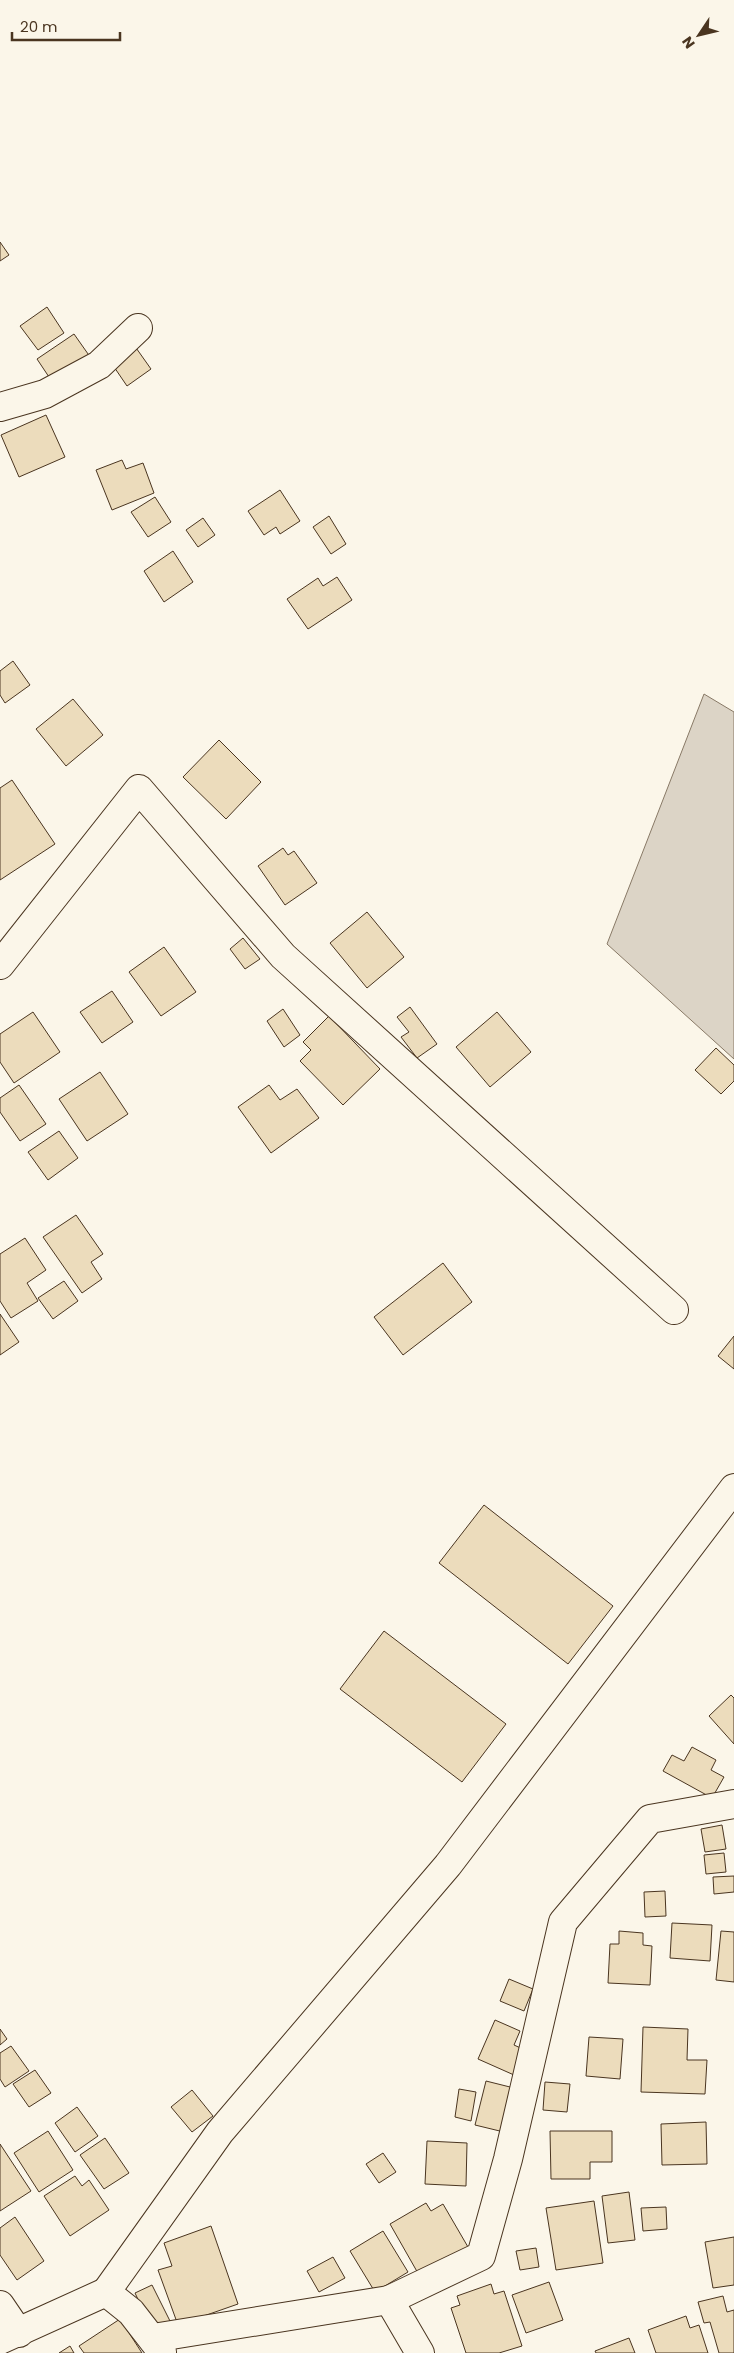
<svg xmlns="http://www.w3.org/2000/svg" width="734" height="2353" font-family="Poppins,sans-serif">
	<style>
		.water { fill: #dcd4c6; stroke: #887966 }
		.building { fill: #ecdcbc; stroke: #4a3520 }
		.lines { fill: none; stroke-linecap: round; stroke-linejoin: round }
		.minor-casing { stroke: #4a3520; stroke-width: 30 }
		.minor { stroke: #fbf6e9; stroke-width: 28 }
	</style>
	<rect width="100%" height="100%" fill="#fbf6e9"/>
	<!-- water -->
	<polygon class="water" points="704,694 734,712 734,1059 607,944"/>
	<!-- building -->
	<g class="building">
		<polygon points="0,242 9,255 0,261"/>
		<polygon points="47,307 64,333 38,350 20,326"/>
		<polygon points="74,334 93,361 55,386 37,359"/>
		<polygon points="134,345 151,369 127,386 110,361"/>
		<polygon points="46,415 65,457 19,477 1,435"/>
		<polygon points="122,460 126,469 143,463 154,493 112,510 96,470"/>
		<polygon points="280,490 300,521 280,534 276,527 264,535 248,511"/>
		<polygon points="155,497 171,522 148,537 131,512"/>
		<polygon points="329,516 346,544 331,554 313,527"/>
		<polygon points="203,518 215,535 198,547 186,530"/>
		<polygon points="173,551 193,582 164,602 144,571"/>
		<polygon points="337,577 352,600 308,629 287,599 318,578 323,586"/>
		<polygon points="13,661 30,685 5,703 0,695 0,671"/>
		<polygon points="73,699 103,735 66,766 36,729"/>
		<polygon points="219,740 261,782 226,819 183,777"/>
		<polygon points="12,780 55,844 0,880 0,788"/>
		<polygon points="283,848 288,855 294,851 317,883 285,905 258,866"/>
		<polygon points="367,912 404,957 367,988 330,943"/>
		<polygon points="243,938 260,959 245,969 230,949"/>
		<polygon points="164,947 196,992 161,1016 129,972"/>
		<polygon points="112,991 133,1022 102,1043 80,1012"/>
		<polygon points="410,1007 437,1044 417,1058 401,1037 409,1032 397,1017"/>
		<polygon points="283,1009 300,1035 284,1047 267,1021"/>
		<polygon points="33,1012 60,1052 14,1083 0,1062 0,1034"/>
		<polygon points="497,1012 531,1052 490,1087 456,1047"/>
		<polygon points="329,1016 380,1069 343,1105 300,1061 311,1050 303,1042"/>
		<polygon points="716,1048 734,1065 734,1081 721,1094 695,1070"/>
		<polygon points="100,1072 128,1114 87,1141 59,1099"/>
		<polygon points="19,1085 46,1124 20,1141 0,1112 0,1098"/>
		<polygon points="269,1085 280,1100 297,1089 319,1118 271,1153 238,1107"/>
		<polygon points="59,1131 78,1158 48,1180 28,1152"/>
		<polygon points="76,1215 103,1254 91,1262 102,1279 82,1293 43,1237"/>
		<polygon points="25,1238 46,1270 27,1283 38,1301 11,1318 0,1301 0,1254"/>
		<polygon points="443,1263 472,1302 403,1355 374,1317"/>
		<polygon points="64,1281 78,1301 53,1319 38,1298"/>
		<polygon points="0,1314 19,1342 0,1355"/>
		<polygon points="734,1336 734,1369 718,1356"/>
		<polygon points="484,1505 613,1606 568,1664 439,1563"/>
		<polygon points="384,1631 506,1724 462,1782 340,1689"/>
		<polygon points="731,1695 734,1698 734,1744 709,1716"/>
		<polygon points="692,1747 716,1760 711,1770 724,1777 712,1798 663,1771 672,1755 684,1761"/>
		<polygon points="722,1825 726,1849 705,1852 701,1829"/>
		<polygon points="724,1853 726,1872 706,1874 704,1855"/>
		<polygon points="734,1876 734,1892 714,1894 713,1877"/>
		<polygon points="665,1891 666,1916 645,1917 644,1892"/>
		<polygon points="672,1923 712,1925 710,1961 670,1958"/>
		<polygon points="619,1931 643,1933 643,1945 652,1946 650,1985 608,1983 610,1944 619,1944"/>
		<polygon points="721,1931 734,1932 734,1982 716,1980"/>
		<polygon points="509,1979 533,1989 524,2011 500,2001"/>
		<polygon points="495,2020 520,2031 514,2045 525,2050 514,2075 478,2059"/>
		<polygon points="643,2027 688,2029 687,2060 707,2060 705,2094 641,2092"/>
		<polygon points="0,2029 7,2039 0,2045"/>
		<polygon points="589,2037 623,2039 620,2079 586,2076"/>
		<polygon points="11,2046 29,2071 5,2087 0,2079 0,2053"/>
		<polygon points="35,2070 51,2093 29,2107 13,2084"/>
		<polygon points="486,2081 518,2089 508,2133 475,2125"/>
		<polygon points="545,2082 570,2084 567,2112 543,2110"/>
		<polygon points="459,2089 476,2092 471,2121 455,2117"/>
		<polygon points="192,2090 213,2116 192,2132 171,2107"/>
		<polygon points="77,2107 98,2136 75,2152 55,2123"/>
		<polygon points="706,2122 707,2164 662,2165 661,2124"/>
		<polygon points="48,2131 73,2170 39,2192 14,2153"/>
		<polygon points="550,2131 612,2131 612,2162 590,2162 590,2179 551,2179"/>
		<polygon points="105,2138 129,2173 104,2189 80,2155"/>
		<polygon points="427,2141 467,2143 466,2186 425,2184"/>
		<polygon points="0,2144 31,2191 0,2211"/>
		<polygon points="383,2153 396,2172 379,2183 366,2164"/>
		<polygon points="75,2176 82,2186 89,2180 109,2210 70,2236 44,2196"/>
		<polygon points="629,2192 635,2240 608,2243 602,2196"/>
		<polygon points="594,2201 603,2263 556,2270 546,2208"/>
		<polygon points="426,2203 431,2211 443,2204 468,2247 419,2275 390,2224"/>
		<polygon points="666,2207 667,2229 643,2231 641,2208"/>
		<polygon points="15,2217 44,2261 17,2280 0,2255 0,2228"/>
		<polygon points="211,2226 238,2304 178,2325 158,2270 172,2266 164,2243"/>
		<polygon points="383,2231 408,2272 375,2292 350,2251"/>
		<polygon points="734,2237 734,2285 713,2288 705,2242"/>
		<polygon points="536,2248 539,2267 520,2270 516,2251"/>
		<polygon points="333,2257 345,2278 319,2292 307,2271"/>
		<polygon points="549,2282 563,2320 526,2333 512,2295"/>
		<polygon points="491,2284 494,2294 504,2291 522,2346 499,2353 466,2353 451,2308 460,2305 457,2296"/>
		<polygon points="152,2285 170,2321 152,2329 135,2293"/>
		<polygon points="723,2296 727,2312 734,2310 734,2353 719,2353 710,2322 704,2323 698,2302"/>
		<polygon points="686,2316 690,2328 699,2325 708,2353 656,2353 648,2330"/>
		<polygon points="120,2319 142,2353 84,2353 79,2346"/>
		<polygon points="629,2338 635,2353 596,2353 595,2351"/>
		<polygon points="70,2346 74,2353 59,2353"/>
	</g>
	<g class="lines">
		<defs>
			<g id="minor">
				<polyline points="0,407 45,394 99,365 138,328"/>
				<polyline points="0,965 139,789 283,956 674,1310"/>
				<polyline points="106,2292 220,2132 448,1865 734,1488"/>
				<polyline points="0,2305 19,2333"/>
				<polyline points="153,2338 389,2300"/>
				<polyline points="0,2340 106,2292 131,2312 162,2352"/>
				<polyline points="420,2353 389,2300 481,2256 508,2159 563,1922 650,1819 734,1804"/>
			</g>
		</defs>
		<!-- minor casing -->
		<use href="#minor" class="minor-casing"/>
		<!-- minor -->
		<use href="#minor" class="minor"/>
	</g>
	<!-- north arrow -->
	<g transform="translate(699 35) rotate(235)" stroke="#fbf6e9" stroke-width="4" paint-order="stroke">
	<path d="M0-4L9 19L0 12L-9 19Z" fill="#4a3520"/>
	<text y="-8" font-size="14" font-weight="bold" text-anchor="middle" fill="#4a3520">N</text>
	</g>
	<!-- scale -->
	<path d="M12 32v8h108v-8" fill="none" stroke="#4a3520" stroke-width="2.5"/>
	<text x="20" y="32" font-size="15" fill="#4a3520" stroke="#fbf6e9" stroke-width="4" paint-order="stroke">20 m</text>
</svg>
